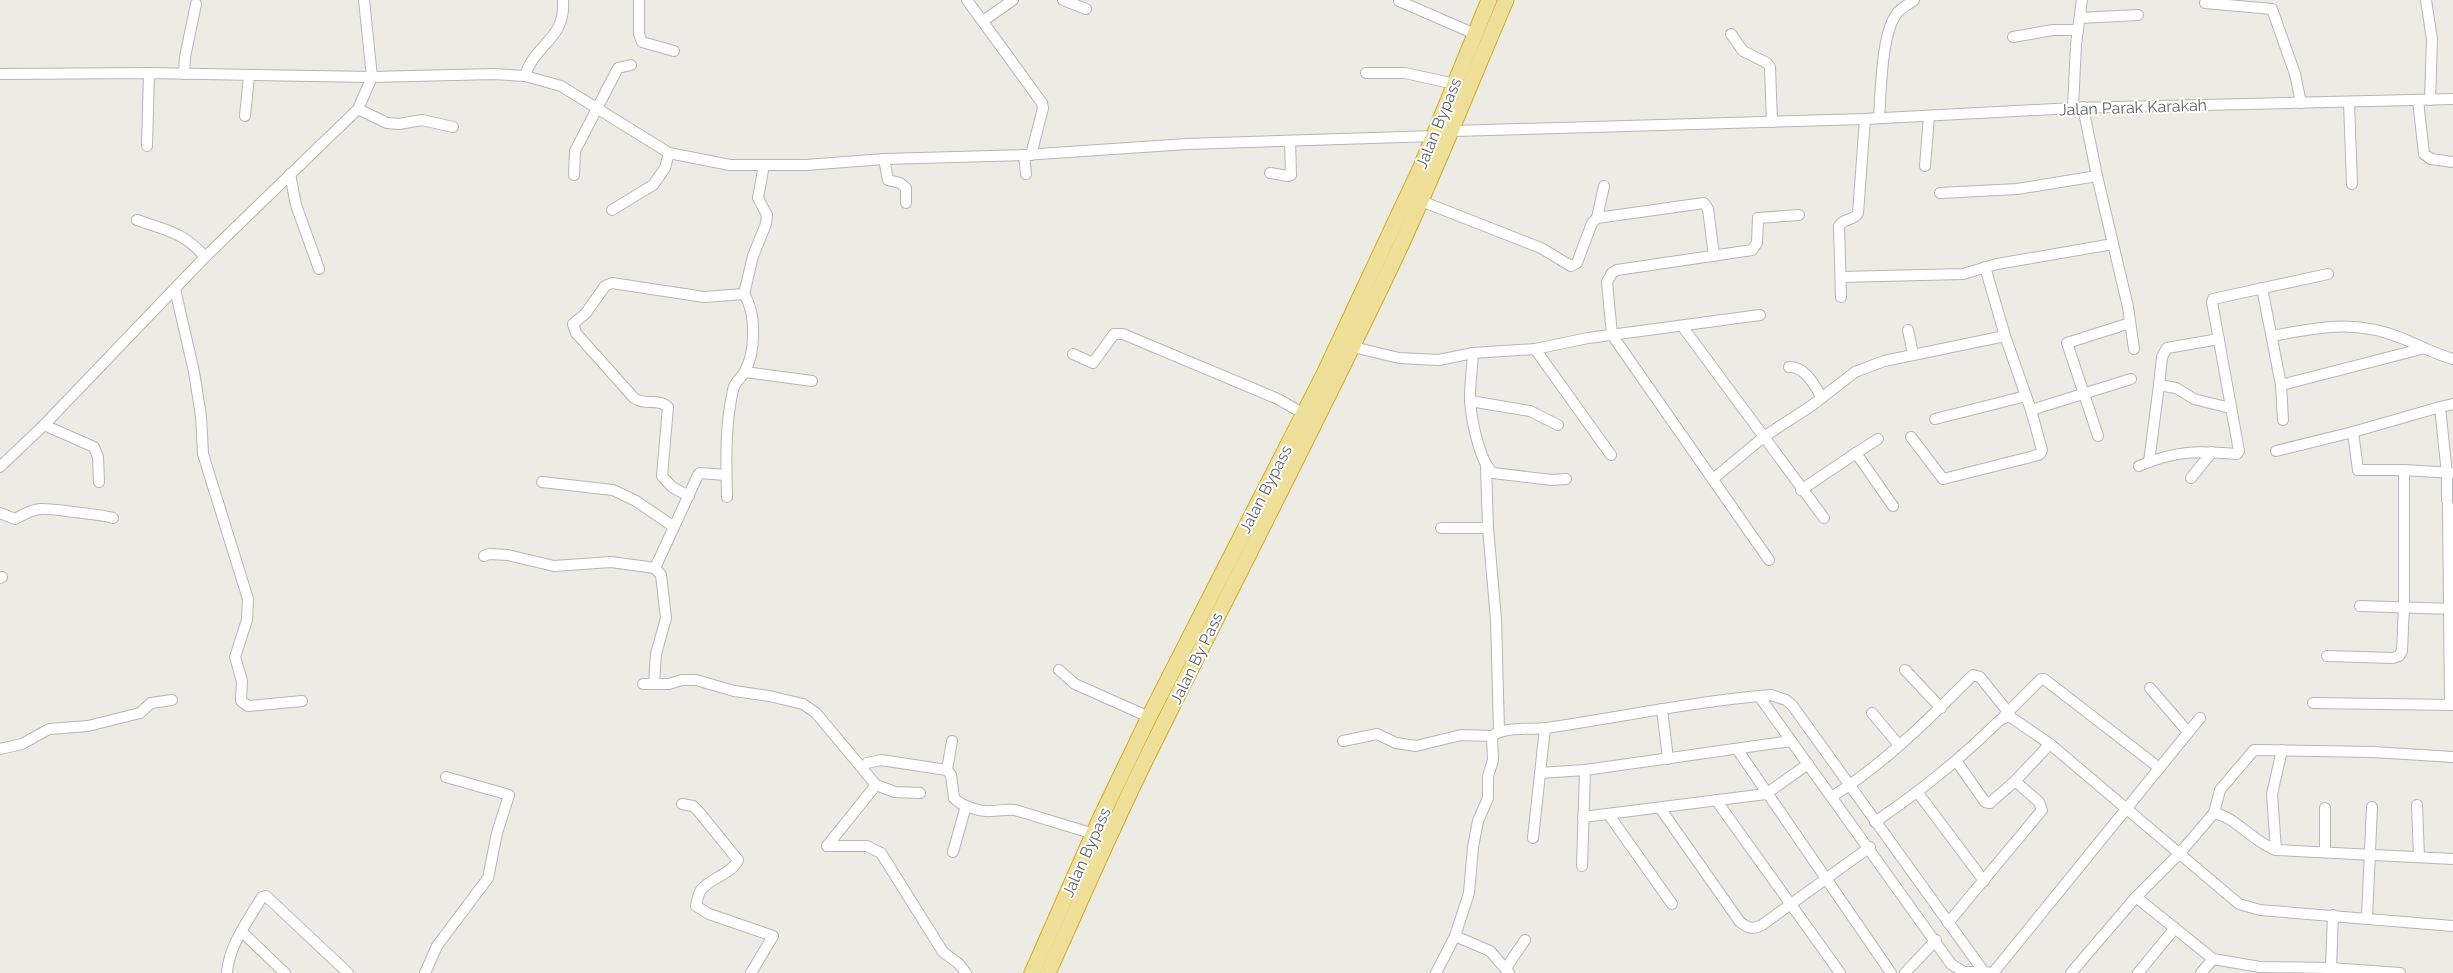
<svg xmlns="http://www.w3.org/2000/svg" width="2453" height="973" font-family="Raleway,sans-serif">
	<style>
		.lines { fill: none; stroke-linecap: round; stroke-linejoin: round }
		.minor-casing { stroke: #b4b6ba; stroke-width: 12 }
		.highway-casing { stroke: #d4aa1d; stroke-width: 17 }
		.minor { stroke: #fff; stroke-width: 10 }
		.highway { stroke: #efe099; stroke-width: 15 }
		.labels { text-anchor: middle; stroke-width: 4; stroke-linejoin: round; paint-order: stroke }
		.street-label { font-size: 16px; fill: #5c5f63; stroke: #fff }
	</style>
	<rect width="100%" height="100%" fill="#edece4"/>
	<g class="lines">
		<defs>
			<g id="minor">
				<polyline points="639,0 639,34 642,42 674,51"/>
				<polyline points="967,0 1042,103 1043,108 1031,155"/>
				<polyline points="1063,0 1086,9"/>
				<polyline points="2426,0 2432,39 2430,100"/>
				<polyline points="1399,1 1475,34"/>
				<polyline points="2205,3 2272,9 2295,74 2301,103"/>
				<polyline points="2080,18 2138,15"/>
				<polyline points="983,21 1013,0"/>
				<polyline points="1731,34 1743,51 1767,63 1770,67 1772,122"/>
				<polyline points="2013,37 2053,30 2078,30"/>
				<polyline points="1366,73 1405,73 1455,84"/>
				<polyline points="0,74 149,73 372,77 494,74 525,76 561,86 669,153 730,165 806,165 884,159 1024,155 1187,144 1434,136 1453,131 1865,119 2073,108 2453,99"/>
				<polyline points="184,74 185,57 196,4"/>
				<path d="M525,76C534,44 566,40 563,0"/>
				<polyline points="2418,100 2424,154 2431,159 2453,162"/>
				<polyline points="2349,103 2352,184"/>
				<polyline points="2073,108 2076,44 2082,0"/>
				<polyline points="358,109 387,123 399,124 422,120 453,127"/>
				<polyline points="245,116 249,76"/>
				<path d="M1879,118C1881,93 1881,31 1898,12C1903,7 1909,4 1914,0"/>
				<polyline points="147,146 149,73"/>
				<polyline points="1024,155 1026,174"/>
				<polyline points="884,159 888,180 900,183 906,188 906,203"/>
				<polyline points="1925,166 1929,116"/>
				<polyline points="1270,173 1288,176 1291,175 1290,141"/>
				<polyline points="290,174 296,205 319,269"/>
				<polyline points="574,175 575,151 618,68 631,65"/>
				<polyline points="2097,176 2128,307 2134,349"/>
				<polyline points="1940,193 2017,189 2097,176 2083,107"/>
				<polyline points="1421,201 1541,248 1571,266 1577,263 1592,223 1597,218 1704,203 1708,209 1714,256"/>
				<polyline points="612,210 653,185 665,168 669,153"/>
				<polyline points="1597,218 1604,186"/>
				<path d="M137,220C166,230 185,233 205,257"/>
				<polyline points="1841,277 1963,274 1997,264 2113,244"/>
				<polyline points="2262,288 2281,385 2283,420"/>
				<polyline points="175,289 194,372 201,416 203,454 248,599 247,620 235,657 242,681 241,701 248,706 302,701"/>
				<path d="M1841,297L1839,226C1843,218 1854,221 1858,213L1865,119"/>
				<polyline points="1682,326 1824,518"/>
				<polyline points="1908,330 1913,354"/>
				<path d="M2272,336C2321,327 2355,319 2404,339C2420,346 2435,354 2453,359"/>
				<polyline points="2219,339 2167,348 2162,357 2159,385 2176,388 2194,399 2230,408"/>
				<polyline points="1353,347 1399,358 1439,360 1473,353 1535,349 1588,338 1760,315"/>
				<polyline points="1535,349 1611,455"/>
				<path d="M1473,353C1472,368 1470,384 1470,399C1471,418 1479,461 1493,473L1552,480L1566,479"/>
				<polyline points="1073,354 1093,363 1114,334 1123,334 1278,399 1304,414"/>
				<path d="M1789,367C1805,366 1815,386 1822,398"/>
				<polyline points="745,372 812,381"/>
				<polyline points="2281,385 2421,349"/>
				<polyline points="1470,401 1530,411 1558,425"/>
				<polyline points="2440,407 2453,404"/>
				<polyline points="2031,410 2131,379"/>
				<polyline points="1935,419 2026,396"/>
				<polyline points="44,425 94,447 98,457 99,482"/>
				<polyline points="2353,432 2440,407 2447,474 2447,500"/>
				<polyline points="2098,436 2067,343 2130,323"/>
				<polyline points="1911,437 1943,479 2034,456 2040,454 2042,450 2031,410 2005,336 1985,267"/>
				<polyline points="2276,451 2353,432 2358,470 2404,470"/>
				<polyline points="1856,453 1878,439"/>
				<polyline points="2149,462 2159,385"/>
				<path d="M2139,466C2176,450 2198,451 2237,454L2239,451L2212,302L2213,299L2328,274"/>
				<polyline points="0,467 44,425 205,257 358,109 372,77 364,0"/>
				<polyline points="2191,478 2212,452"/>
				<polyline points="1713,479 1765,436 1811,406 1855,372 1884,361 2005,336"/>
				<polyline points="542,482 613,490 636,501 674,527"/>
				<polyline points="1801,490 1856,453 1893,506"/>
				<path d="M689,496L672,487L662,476L668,407C659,398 645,406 634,398L576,333L573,324L586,313L605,286L612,283L704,297L744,294"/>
				<path d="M727,497C726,461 725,425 733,390C735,381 741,379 745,371C756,351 756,312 744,294L753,256L766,224L767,215L758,198L764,165"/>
				<polyline points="2448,505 2450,705"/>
				<path d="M0,513L15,519C23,515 30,510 40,509C47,508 109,516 113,518"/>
				<polyline points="1441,528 1488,528 1486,467"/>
				<polyline points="1488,528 1496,619 1499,731"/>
				<polyline points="484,556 489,554 508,555 554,566 611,562 655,568"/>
				<polyline points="1769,560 1612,335 1607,282 1612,273 1617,270 1752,250 1757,243 1758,218 1799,215"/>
				<polyline points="0,578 2,577"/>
				<polyline points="2360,606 2453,609"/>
				<polyline points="2327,656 2393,658 2399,656 2402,651 2404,606 2404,470 2453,473"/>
				<polyline points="1059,670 1075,684 1149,717"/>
				<polyline points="1905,670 1941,708"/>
				<polyline points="654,683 656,654 666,618 661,575 655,568 698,475 700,473 726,475"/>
				<polyline points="643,684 669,684 682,680 696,680 734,691 769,696 803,704 816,713 876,785 895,792 920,793"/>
				<polyline points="2150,688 2188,732"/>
				<polyline points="1759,696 1951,964 1964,972 1984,972"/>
				<polyline points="2313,703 2453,705"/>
				<polyline points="1662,709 1668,759"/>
				<polyline points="1872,713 1899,745"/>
				<polyline points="2004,716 2041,679 2044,679 2158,767"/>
				<polyline points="1343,741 1377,734 1396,743 1416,746 1461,735 1492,736"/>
				<polyline points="0,749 22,744 49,729 88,726 140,713 151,703 172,700"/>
				<polyline points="1737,749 1891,973"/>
				<polyline points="1957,762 1985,802 1990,803 2015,781 2050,744"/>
				<path d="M867,763L881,760L947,770L951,775L954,798C961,806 980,812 991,811C1000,811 1005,809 1015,810L1094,834"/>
				<polyline points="947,770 952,741"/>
				<polyline points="1540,773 1585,770 1791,741"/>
				<polyline points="1918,793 1984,881"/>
				<path d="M1833,796C1885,763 1930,718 1973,675L1980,677L2008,712"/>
				<polyline points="1716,800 1840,973"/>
				<path d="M682,804L693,806L699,812L738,860C732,874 710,878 701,890C698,894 697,901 696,906L709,914L773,936L751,973"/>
				<polyline points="2417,805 2419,857"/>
				<path d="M1660,808L1740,922C1748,928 1752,930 1762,925L1870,847"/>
				<polyline points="2214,813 2220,790 2254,750 2373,752 2453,757"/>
				<polyline points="1609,815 1672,904"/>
				<polyline points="1583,817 1766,794 1808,764"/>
				<path d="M1875,822C1923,789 1959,760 2000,720L2009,716L2050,744L2239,904L2260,910L2453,926"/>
				<polyline points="1533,838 1545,728"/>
				<polyline points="827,846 867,846 881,853 943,952 959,964 966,973"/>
				<polyline points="827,846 876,785"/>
				<polyline points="2276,850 2272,794 2282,750"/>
				<polyline points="2325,851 2325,808"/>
				<polyline points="953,852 966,806"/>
				<polyline points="1582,866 1585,770"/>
				<polyline points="2136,897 2213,959 2260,967 2331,968 2400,973"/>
				<polyline points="2367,917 2372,807"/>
				<polyline points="1948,923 2042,810 2039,802 2015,781"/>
				<polyline points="242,932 285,973"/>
				<polyline points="1455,936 1490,951 1509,973"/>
				<polyline points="1506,968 1525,940"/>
				<path d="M227,973C229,945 248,921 262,897L266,896L348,973"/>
				<polyline points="425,973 437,946 488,878 497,833 509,795 446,777"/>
				<path d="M1436,973L1455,936L1469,893L1473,847L1478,821L1488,798V776L1493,760L1492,736C1507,726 1529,730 1547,728C1621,717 1696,701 1771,695L1786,700L1792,705L1984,972L1994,973"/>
				<polyline points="1905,973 1936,940"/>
				<polyline points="1993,973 2200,718"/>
				<path d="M2071,973L2136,897L2179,854L2214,813C2234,816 2253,842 2276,850L2453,859"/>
				<polyline points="2138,973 2175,928"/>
				<polyline points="2201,973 2213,959"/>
				<polyline points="2327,973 2331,968 2333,915"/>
			</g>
			<g id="highway">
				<polyline points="1032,973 1100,819 1149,717 1324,374 1421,167 1489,0"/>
				<path d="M1048,973C1079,904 1109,835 1142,767C1226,597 1314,429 1395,258C1435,173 1469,86 1506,0"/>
			</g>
		</defs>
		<!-- minor casing -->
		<use href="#minor" class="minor-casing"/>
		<!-- highway casing -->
		<use href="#highway" class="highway-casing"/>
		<!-- minor -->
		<use href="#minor" class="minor"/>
		<!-- highway -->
		<use href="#highway" class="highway"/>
	</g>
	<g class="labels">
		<!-- street labels -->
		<g class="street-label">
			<text transform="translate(2133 107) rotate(-2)" y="6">Jalan Parak Karakah</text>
			<text transform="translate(1438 123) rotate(-68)" y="6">Jalan Bypass</text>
			<text transform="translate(1265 489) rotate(-63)" y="6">Jalan Bypass</text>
			<text transform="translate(1196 658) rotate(-64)" y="6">Jalan By Pass</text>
			<text transform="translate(1086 852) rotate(-66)" y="6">Jalan Bypass</text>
		</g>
	</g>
</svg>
